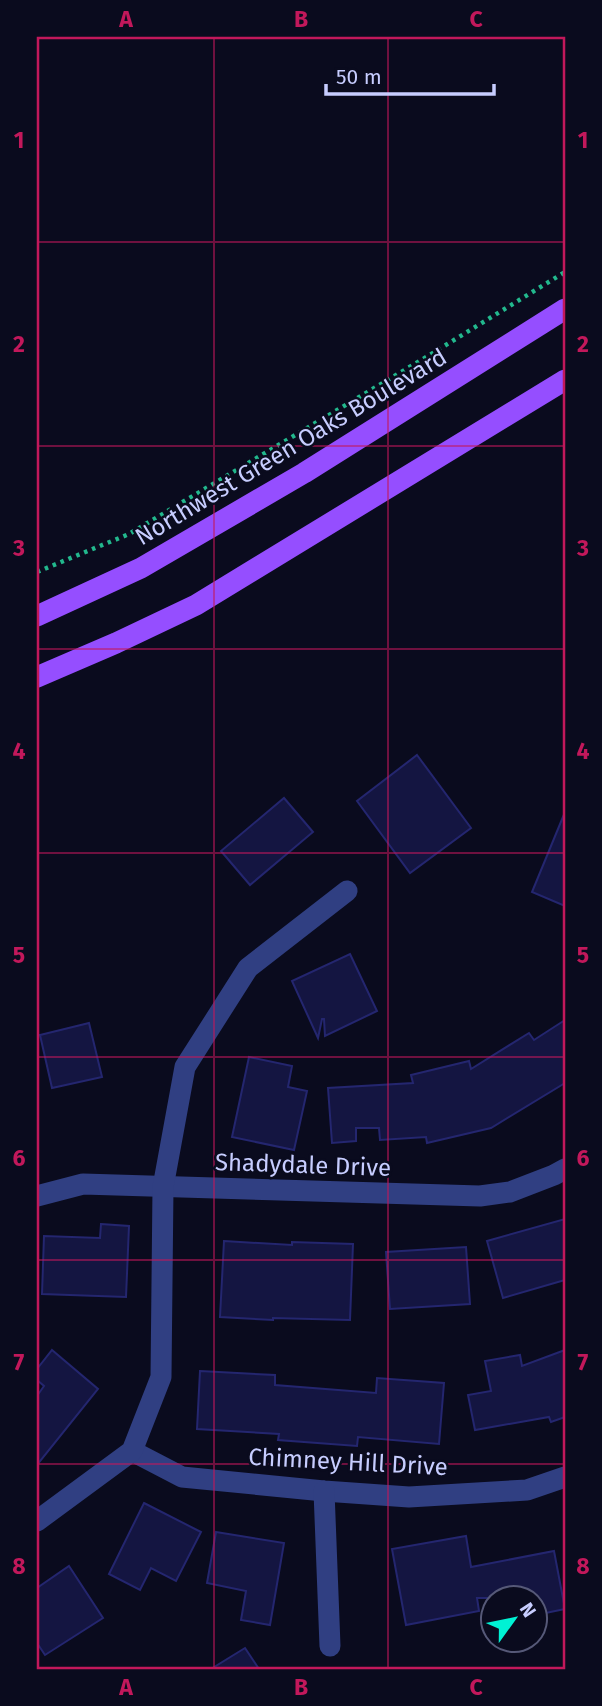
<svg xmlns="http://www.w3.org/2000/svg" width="602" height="1706" font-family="'Fira Sans',sans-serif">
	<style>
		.building { fill: #141541; stroke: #24266f; stroke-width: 2 }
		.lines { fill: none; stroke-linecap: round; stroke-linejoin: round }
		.path { stroke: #22b88d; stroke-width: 4.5; stroke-dasharray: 3.5 5; stroke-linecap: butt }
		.minor { stroke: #303f82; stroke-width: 21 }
		.major { stroke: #954eff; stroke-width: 21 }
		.grid { fill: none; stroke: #c2185b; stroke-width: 2; stroke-opacity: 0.55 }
		.labels { text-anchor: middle; stroke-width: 5; stroke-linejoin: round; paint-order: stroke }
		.street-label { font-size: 24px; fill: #c7cdff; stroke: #0a0b1e }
		.neatline { fill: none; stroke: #c2185b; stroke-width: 2.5 }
		.grid-label { font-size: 23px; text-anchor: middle; font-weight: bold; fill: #c2185b }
	</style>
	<rect width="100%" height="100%" fill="#0a0b1e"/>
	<!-- building -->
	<g class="building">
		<polygon points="417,755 471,828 410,873 357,801"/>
		<polygon points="284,798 313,832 250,885 221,851"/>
		<polygon points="565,812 565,906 532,892"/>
		<polygon points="350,954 377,1011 325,1036 324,1019 322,1019 318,1038 292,981"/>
		<polygon points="565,1020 565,1083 491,1128 427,1143 426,1137 380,1140 379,1128 356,1128 356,1141 332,1143 328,1088 413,1083 411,1075 469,1061 471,1069 529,1033 534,1040"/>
		<polygon points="89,1023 102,1077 52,1088 40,1035"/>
		<polygon points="249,1057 292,1066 288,1087 307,1091 294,1150 232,1137"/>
		<polygon points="565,1219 565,1280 503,1298 487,1241"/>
		<polygon points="101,1224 129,1226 126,1297 42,1294 44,1236 100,1238"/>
		<polygon points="224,1241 292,1245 292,1242 353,1244 350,1320 273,1318 273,1320 220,1317"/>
		<polygon points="466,1247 470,1304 390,1309 386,1252"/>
		<polygon points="52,1350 98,1389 37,1465 37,1396 44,1386 37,1380 37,1369"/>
		<polygon points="565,1350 565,1417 551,1422 549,1417 475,1430 468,1395 491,1391 485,1361 520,1355 522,1366"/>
		<polygon points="200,1371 275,1375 275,1385 376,1393 377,1378 444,1383 439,1444 358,1437 357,1446 278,1440 279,1434 197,1429"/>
		<polygon points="144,1503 201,1532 176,1581 151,1568 140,1590 109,1574"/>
		<polygon points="216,1532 284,1543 270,1625 241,1620 246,1591 207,1583"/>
		<polygon points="466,1536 471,1567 554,1551 565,1609 536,1615 536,1598 477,1598 479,1611 406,1625 392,1549"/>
		<polygon points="69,1566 103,1618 45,1655 37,1643 37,1588"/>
		<polygon points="245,1648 259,1669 211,1669"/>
	</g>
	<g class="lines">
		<!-- path -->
		<polyline class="path" points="37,572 129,534 423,359 565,272"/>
		<!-- minor -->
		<g class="minor">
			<polyline points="37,1196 83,1184 480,1196 510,1192 554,1175 565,1169"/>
			<polyline points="132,1451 182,1477 324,1491 409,1497 527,1490 565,1477"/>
			<polyline points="324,1491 330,1646"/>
			<polyline points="37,1521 132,1451 161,1377 163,1187 185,1067 248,968 347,891"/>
		</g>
		<!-- major -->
		<g class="major">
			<polyline points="37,616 141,568 304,473 565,309"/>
			<polyline points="37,677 116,643 196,605 565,380"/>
		</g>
	</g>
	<!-- grid -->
	<path class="grid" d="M214,37V1669M388,37V1669M37,242H565M37,446H565M37,649H565M37,853H565M37,1057H565M37,1260H565M37,1464H565"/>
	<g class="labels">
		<!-- street labels -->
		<g class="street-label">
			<text transform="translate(291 447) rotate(-31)" y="8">Northwest Green Oaks Boulevard</text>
			<text transform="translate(303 1165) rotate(2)" y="8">Shadydale Drive</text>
			<text transform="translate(348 1462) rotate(3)" y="8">Chimney Hill Drive</text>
		</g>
	</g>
	<!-- border -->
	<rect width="602" height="1706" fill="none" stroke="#0a0b1e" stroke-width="77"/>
	<!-- north arrow -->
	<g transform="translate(514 1619) rotate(57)"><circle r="33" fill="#0a0b1e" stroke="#565978" stroke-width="2"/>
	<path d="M0-5L12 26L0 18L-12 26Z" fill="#00f2d4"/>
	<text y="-10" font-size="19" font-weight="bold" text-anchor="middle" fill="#c7cdff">N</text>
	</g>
	<!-- scale -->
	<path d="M326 84v10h168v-10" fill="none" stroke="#c7cdff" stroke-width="3.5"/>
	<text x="336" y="84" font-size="21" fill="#c7cdff" stroke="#0a0b1e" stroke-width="5" paint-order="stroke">50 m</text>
	<rect x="38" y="38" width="526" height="1630" class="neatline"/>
	<g class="grid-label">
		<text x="126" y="27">A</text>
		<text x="301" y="27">B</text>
		<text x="476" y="27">C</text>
		<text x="19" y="148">1</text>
		<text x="583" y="148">1</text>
		<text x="19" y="352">2</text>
		<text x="583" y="352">2</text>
		<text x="19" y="556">3</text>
		<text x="583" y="556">3</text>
		<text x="19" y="759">4</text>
		<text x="583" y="759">4</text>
		<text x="19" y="963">5</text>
		<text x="583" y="963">5</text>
		<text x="19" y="1166">6</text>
		<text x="583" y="1166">6</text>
		<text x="19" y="1370">7</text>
		<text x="583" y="1370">7</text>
		<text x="19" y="1574">8</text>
		<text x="583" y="1574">8</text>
		<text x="126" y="1695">A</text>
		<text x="301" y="1695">B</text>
		<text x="476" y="1695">C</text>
	</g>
</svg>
